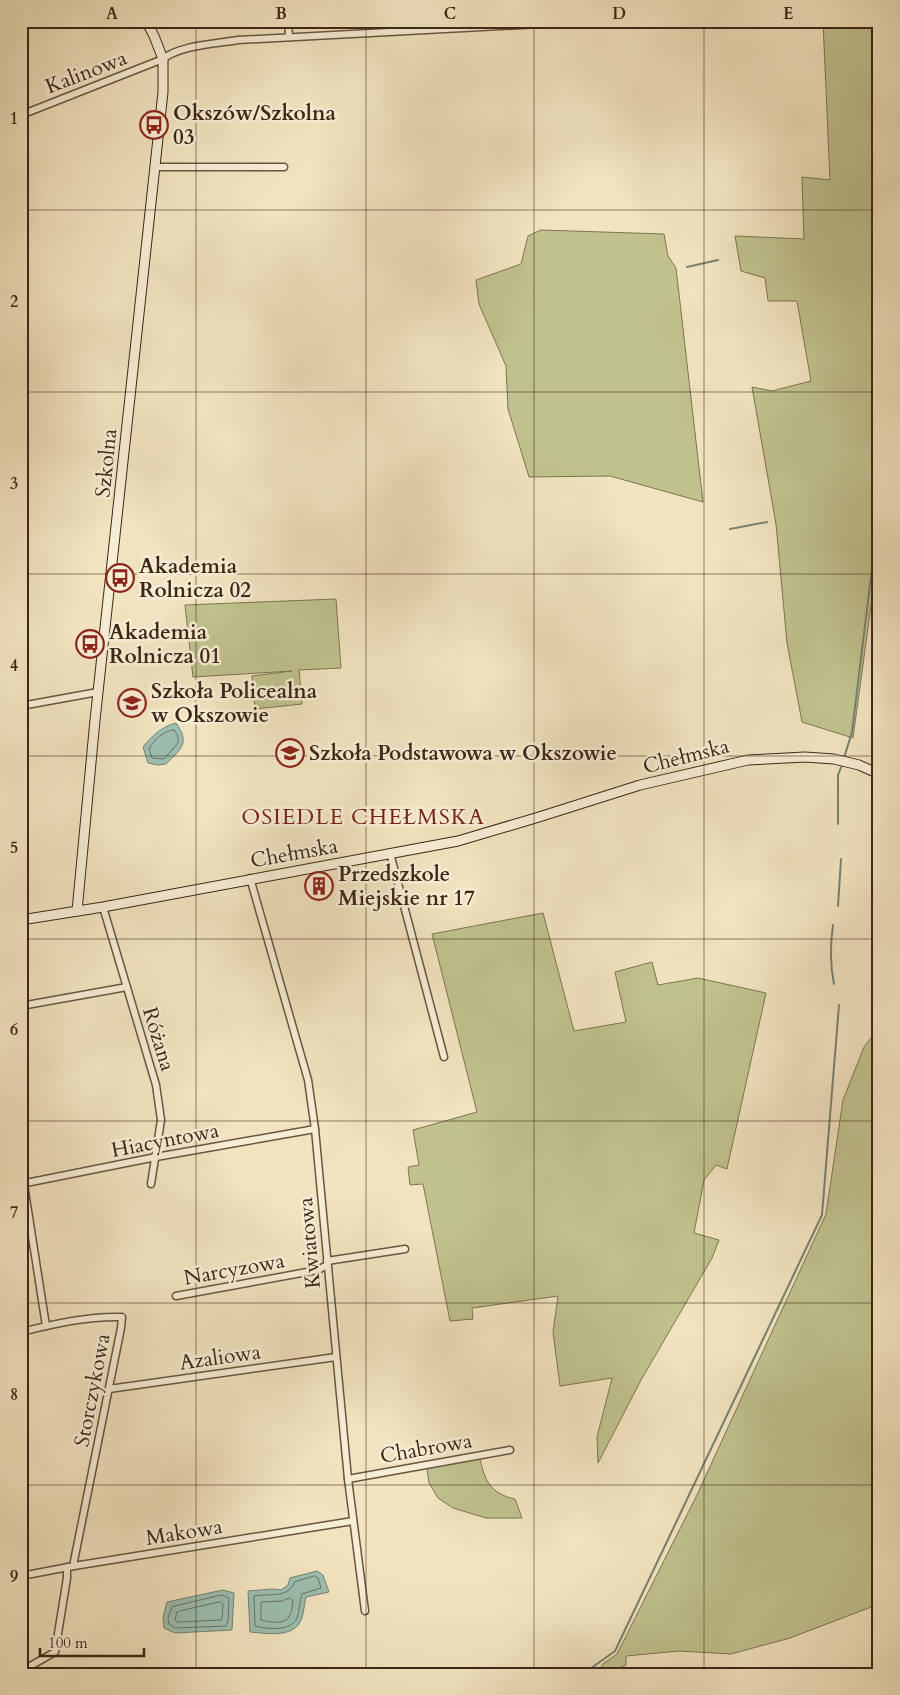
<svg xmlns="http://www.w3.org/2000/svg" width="900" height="1695" font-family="Cardo,serif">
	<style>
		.green { fill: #c0c28e; stroke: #7e7452 }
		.water { fill: #9bbeaf; stroke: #758172 }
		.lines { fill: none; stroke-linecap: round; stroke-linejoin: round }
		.shore { stroke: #6c7263; stroke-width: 1 }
		.stream { stroke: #758172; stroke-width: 2 }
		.street-casing { stroke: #6a5541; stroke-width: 9 }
		.secondary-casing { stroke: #3d2617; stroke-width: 11 }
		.street { stroke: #f6edd5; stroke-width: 6 }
		.secondary { stroke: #f6edd5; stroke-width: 9 }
		.grid { fill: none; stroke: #3d2617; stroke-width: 1; stroke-opacity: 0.55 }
		.labels { text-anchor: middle; stroke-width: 5; stroke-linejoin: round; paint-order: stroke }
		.street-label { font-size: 21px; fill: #3d2617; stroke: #f6edd5 }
		.poi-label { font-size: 21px; font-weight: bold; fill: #3d2617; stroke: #f6edd5; text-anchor: start }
		.neighbourhood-label { font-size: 22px; letter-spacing: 1px; fill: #7a1f14; stroke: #f6edd5 }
		.neatline { fill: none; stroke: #3d2617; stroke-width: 2 }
		.grid-label { font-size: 16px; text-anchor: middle; font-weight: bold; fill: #3d2617 }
	</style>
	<rect width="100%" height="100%" fill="#f1e3bf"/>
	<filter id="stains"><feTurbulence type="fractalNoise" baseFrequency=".004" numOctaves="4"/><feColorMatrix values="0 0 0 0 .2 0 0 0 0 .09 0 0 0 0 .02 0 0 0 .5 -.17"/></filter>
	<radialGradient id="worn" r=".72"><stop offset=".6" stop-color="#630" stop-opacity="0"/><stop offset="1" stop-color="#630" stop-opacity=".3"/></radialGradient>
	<!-- green -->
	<g class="green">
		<polygon points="823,21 879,21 879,547 853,738 802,722 787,643 776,524 752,387 772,391 811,381 797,301 768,301 765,278 741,271 735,236 804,239 802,177 830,180"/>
		<polygon points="541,230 664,234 668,256 676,268 703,502 610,476 529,477 508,409 506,366 479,304 476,280 521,264 528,236"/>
		<polygon points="336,599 341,668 299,670 302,704 255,709 252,676 292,671 193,677 185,605"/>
		<polygon points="543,913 574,1031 626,1022 615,972 652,962 658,985 698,978 766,993 727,1169 716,1165 704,1180 694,1233 719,1240 712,1258 641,1380 598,1463 597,1437 612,1378 560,1386 553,1332 558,1296 472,1308 473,1319 450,1321 423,1184 410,1185 408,1167 419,1165 413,1130 477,1112 432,934"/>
		<polygon points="879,1028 879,1604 790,1638 731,1654 679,1651 626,1656 626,1665 606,1674 596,1674 604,1663 617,1654 697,1495 826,1214 843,1100 864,1047"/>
		<path d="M480,1458C484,1480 491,1494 515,1499L522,1518H486L453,1508L438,1498L429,1483L427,1468Z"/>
	</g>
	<!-- water -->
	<g class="water">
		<path d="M176,723C190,743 182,748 166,764L158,765L148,763L143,747C152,736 161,727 176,723Z"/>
		<path d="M317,1571L323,1575L329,1592L306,1597C304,1604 304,1614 301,1620C293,1639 265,1633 250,1632L248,1591L272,1589L281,1590L288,1585L290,1578Z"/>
		<polygon points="223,1590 234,1593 232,1630 175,1633 164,1628 163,1617 167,1602"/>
	</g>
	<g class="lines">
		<!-- shore -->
		<g class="shore">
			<path d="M174,730L178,736V743L164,759L152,758L149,749C154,740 164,730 174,730Z"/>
			<path d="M315,1576L318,1578L321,1588L302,1594C299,1601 300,1611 297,1618C291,1632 266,1629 255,1626L254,1596C270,1593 288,1599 295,1582Z"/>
			<polygon points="222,1595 229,1598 228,1620 226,1626 176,1628 169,1624 168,1618 172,1607"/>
			<path d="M290,1598L293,1601C292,1606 292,1613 289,1617C284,1625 268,1622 261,1620V1602L282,1601Z"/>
			<polygon points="220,1602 223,1604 222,1618 221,1620 178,1622 175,1620 177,1612"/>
		</g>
		<!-- stream -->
		<g class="stream">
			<polyline points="687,267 718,260"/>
			<polyline points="730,529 767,522"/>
			<polyline points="844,758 852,732 879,511"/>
			<polyline points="838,824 838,775 842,765"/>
			<polyline points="838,906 841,859"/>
			<path d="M833,925C830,945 830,964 834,984"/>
			<polyline points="583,1674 615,1651 822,1215 839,1005"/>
		</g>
		<defs>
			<g id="street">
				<polyline points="288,21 289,37"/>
				<path d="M21,115L163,59C180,45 216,44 238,40L595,21"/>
				<polyline points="155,167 284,167"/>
				<polyline points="21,706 98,692"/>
				<polyline points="390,853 444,1057"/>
				<polyline points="250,878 308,1080 315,1129 348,1479 365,1611"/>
				<polyline points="103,907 156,1085 161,1120 151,1184"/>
				<polyline points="21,1006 127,987"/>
				<polyline points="21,1184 156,1157 315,1129"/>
				<polyline points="24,1185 46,1326"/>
				<polyline points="327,1261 405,1249"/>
				<polyline points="176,1296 318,1270 327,1265"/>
				<path d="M21,1332C53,1324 88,1316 122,1317L121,1328L74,1561V1566"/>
				<polyline points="109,1389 336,1357"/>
				<polyline points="348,1479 510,1450"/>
				<polyline points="21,1576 74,1566 353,1521"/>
				<polyline points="25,1669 55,1652 67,1578 67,1567"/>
			</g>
			<g id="secondary">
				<polyline points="77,911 95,720 163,92 163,59 154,36 146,21"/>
				<polyline points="21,920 103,907 458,841 539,817 640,785 748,760 805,757 834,759 859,765 879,774"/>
			</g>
		</defs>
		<!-- street casing -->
		<use href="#street" class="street-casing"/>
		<!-- secondary casing -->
		<use href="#secondary" class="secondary-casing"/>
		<!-- street -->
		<use href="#street" class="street"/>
		<!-- secondary -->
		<use href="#secondary" class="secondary"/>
	</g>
	<!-- grid -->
	<path class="grid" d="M196,21V1674M366,21V1674M534,21V1674M704,21V1674M21,210H879M21,392H879M21,574H879M21,756H879M21,939H879M21,1121H879M21,1303H879M21,1485H879"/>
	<!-- icons -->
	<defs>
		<symbol id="bus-ring" viewBox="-11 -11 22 22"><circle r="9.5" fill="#f6edd5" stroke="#8f2418" stroke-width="1.5"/><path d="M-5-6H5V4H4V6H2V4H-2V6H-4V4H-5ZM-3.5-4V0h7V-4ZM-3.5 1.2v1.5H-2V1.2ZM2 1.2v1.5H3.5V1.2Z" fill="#8f2418"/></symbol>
		<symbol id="university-ring" viewBox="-11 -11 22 22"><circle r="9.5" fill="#f6edd5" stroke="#8f2418" stroke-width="1.5"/><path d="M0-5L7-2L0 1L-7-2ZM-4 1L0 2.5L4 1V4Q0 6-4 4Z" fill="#8f2418"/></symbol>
		<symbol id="school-ring" viewBox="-11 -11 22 22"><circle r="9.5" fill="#f6edd5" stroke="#8f2418" stroke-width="1.5"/><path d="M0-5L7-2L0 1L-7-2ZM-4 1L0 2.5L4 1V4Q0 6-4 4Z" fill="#8f2418"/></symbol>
		<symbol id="building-ring" viewBox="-11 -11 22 22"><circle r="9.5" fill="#f6edd5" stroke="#8f2418" stroke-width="1.5"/><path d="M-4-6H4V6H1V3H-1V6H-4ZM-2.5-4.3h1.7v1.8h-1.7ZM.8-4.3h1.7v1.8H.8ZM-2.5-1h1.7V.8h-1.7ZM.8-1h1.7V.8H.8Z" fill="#8f2418"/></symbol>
	</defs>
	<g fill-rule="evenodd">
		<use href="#bus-ring" x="138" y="109" width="32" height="32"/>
		<use href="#bus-ring" x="104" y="562" width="32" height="32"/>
		<use href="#bus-ring" x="74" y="628" width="32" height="32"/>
		<use href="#university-ring" x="116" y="687" width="32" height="32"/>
		<use href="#school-ring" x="274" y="737" width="32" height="32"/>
		<use href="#building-ring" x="303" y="870" width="32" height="32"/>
	</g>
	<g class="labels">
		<!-- street labels -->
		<g class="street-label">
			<text transform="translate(86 72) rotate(-21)" y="7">Kalinowa</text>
			<text transform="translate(106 463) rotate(-84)" y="7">Szkolna</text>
			<text transform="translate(686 756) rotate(-14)" y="7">Chełmska</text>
			<text transform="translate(294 853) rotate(-10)" y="7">Chełmska</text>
			<text transform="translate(159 1039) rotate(73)" y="7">Różana</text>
			<text transform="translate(165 1140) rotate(-11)" y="7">Hiacyntowa</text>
			<text transform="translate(309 1243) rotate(-95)" y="7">Kwiatowa</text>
			<text transform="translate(234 1269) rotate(-10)" y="7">Narcyzowa</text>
			<text transform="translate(220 1357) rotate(-8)" y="7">Azaliowa</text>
			<text transform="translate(92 1390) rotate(-79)" y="7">Storczykowa</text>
			<text transform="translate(426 1448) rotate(-10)" y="7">Chabrowa</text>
			<text transform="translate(184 1532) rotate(-9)" y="7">Makowa</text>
		</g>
		<!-- poi labels -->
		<g class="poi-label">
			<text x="173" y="120">Okszów/Szkolna<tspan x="173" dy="24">03</tspan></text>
			<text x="139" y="573">Akademia<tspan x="139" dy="24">Rolnicza 02</tspan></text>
			<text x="109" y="639">Akademia<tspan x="109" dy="24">Rolnicza 01</tspan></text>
			<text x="151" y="698">Szkoła Policealna<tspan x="151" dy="24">w Okszowie</tspan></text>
			<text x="309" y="760">Szkoła Podstawowa w Okszowie</text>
			<text x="338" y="881">Przedszkole<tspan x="338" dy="24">Miejskie nr 17</tspan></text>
		</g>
		<!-- neighbourhood labels -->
		<g class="neighbourhood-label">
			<text x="363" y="824">OSIEDLE CHEŁMSKA</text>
		</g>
	</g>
	<!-- margin -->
	<rect width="900" height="1695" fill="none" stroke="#f1e3bf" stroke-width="55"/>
	<!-- scale -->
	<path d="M40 1648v8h104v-8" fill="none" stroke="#3d2617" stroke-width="2.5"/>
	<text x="48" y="1648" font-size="15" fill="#3d2617" stroke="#f6edd5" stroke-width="4" paint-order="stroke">100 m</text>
	<rect x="28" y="28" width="844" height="1640" class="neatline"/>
	<g class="grid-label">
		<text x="112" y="19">A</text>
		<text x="281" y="19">B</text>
		<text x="450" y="19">C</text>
		<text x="619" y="19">D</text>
		<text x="788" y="19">E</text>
		<text x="14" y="124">1</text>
		<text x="14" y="307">2</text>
		<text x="14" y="489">3</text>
		<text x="14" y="671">4</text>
		<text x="14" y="853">5</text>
		<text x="14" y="1035">6</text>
		<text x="14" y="1218">7</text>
		<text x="14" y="1400">8</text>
		<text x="14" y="1582">9</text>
	</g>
	<rect width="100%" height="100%" filter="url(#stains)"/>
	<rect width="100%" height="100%" fill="url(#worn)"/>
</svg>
